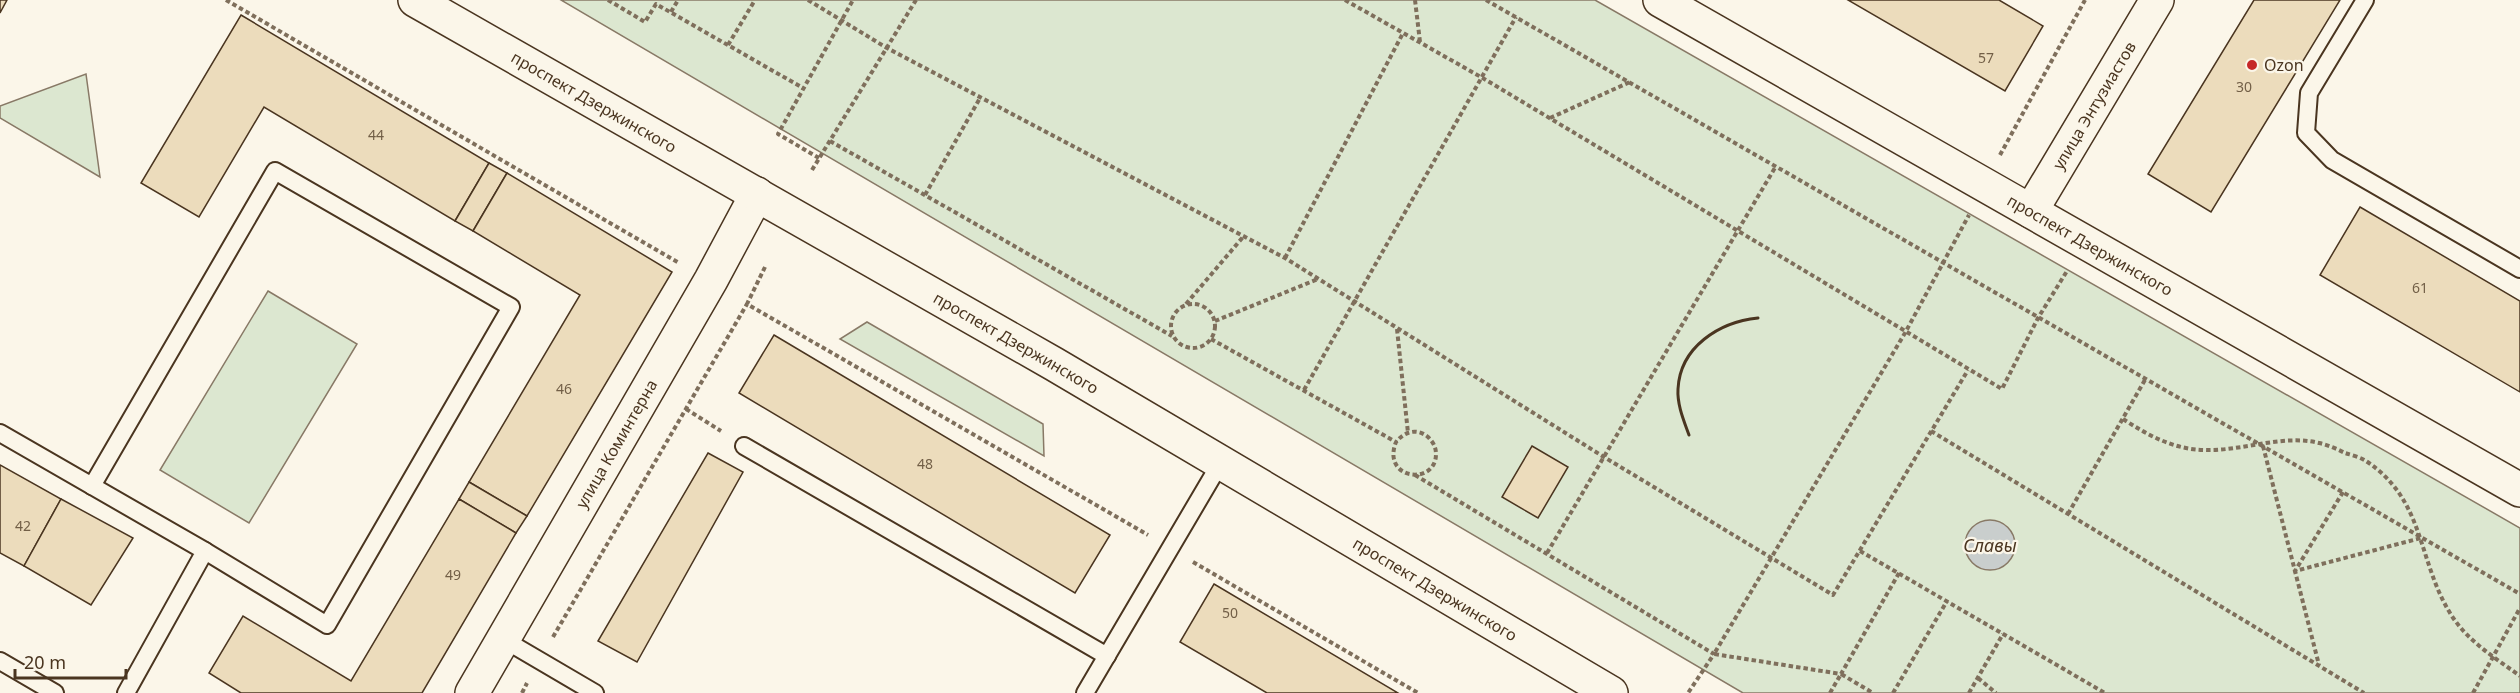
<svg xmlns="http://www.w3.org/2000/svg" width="2520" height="693" font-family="'Noto Sans',sans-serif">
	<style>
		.green { fill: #dce7d0; stroke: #887966; stroke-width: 1.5 }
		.water { fill: #c9cecd; stroke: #887966; stroke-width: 1.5 }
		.building { fill: #ecdcbc; stroke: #4a3520; stroke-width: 1.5 }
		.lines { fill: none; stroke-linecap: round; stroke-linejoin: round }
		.service-casing { stroke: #4a3520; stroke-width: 20 }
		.minor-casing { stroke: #4a3520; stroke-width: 36 }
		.tertiary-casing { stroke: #4a3520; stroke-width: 36 }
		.path { stroke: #7f6f5c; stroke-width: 4; stroke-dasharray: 4.5 3; stroke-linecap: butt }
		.service { stroke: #fbf6e9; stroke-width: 16 }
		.minor { stroke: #fbf6e9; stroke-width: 33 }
		.tertiary { stroke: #fbf6e9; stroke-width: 33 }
		.wall { stroke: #4a3520; stroke-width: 3 }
		.poi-dot { fill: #c62828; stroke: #fbf6e9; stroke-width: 2 }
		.labels { text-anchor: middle; stroke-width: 4.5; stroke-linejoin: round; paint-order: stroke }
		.number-label { font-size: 14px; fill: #725f47 }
		.poi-label { font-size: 16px; fill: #4a3520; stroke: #fbf6e9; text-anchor: start }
		.street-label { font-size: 16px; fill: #4a3520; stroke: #fbf6e9 }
		.water-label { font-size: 18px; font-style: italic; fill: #4a3520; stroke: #fbf6e9 }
	</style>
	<rect width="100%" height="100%" fill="#fbf6e9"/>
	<!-- green -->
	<g class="green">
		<polygon points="561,0 1595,0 2520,528 2520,693 1743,693"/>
		<polygon points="86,74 100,177 0,118 0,106"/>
		<polygon points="268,291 357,344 249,523 160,470"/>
		<polygon points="867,322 1043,424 1044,456 840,339"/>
	</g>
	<!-- water -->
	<circle class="water" cx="1990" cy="545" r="25"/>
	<!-- building -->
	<g class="building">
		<polygon points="0,0 7,0 0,13"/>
		<polygon points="1848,0 1999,0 2043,26 2005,91"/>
		<polygon points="2254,0 2340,0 2211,212 2148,174"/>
		<polygon points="241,15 489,163 455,221 264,107 199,217 141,183"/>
		<polygon points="489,163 507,173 473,231 455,221"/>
		<polygon points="507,173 672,272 527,516 469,482 580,295 473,231"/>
		<polygon points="2360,207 2520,301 2520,392 2320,275"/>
		<polygon points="774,335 1110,535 1075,593 739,393"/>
		<polygon points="1532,446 1568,467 1538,518 1502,497"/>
		<polygon points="708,453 743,472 637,662 598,641"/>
		<polygon points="0,465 61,499 24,566 0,553"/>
		<polygon points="469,482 527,516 516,533 459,499"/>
		<polygon points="61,499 133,538 91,605 24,566"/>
		<polygon points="459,499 516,533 422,693 241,693 209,673 243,616 351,681"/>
		<polygon points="1214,584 1398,693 1267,693 1180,642"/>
	</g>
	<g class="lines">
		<defs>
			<g id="service">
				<polyline points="2365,0 2309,93 2306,133 2332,160 2520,269"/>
				<polyline points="0,433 205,551 126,693"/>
				<polyline points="744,446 1107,656"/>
				<polyline points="92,486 275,171 511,307 327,625 205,551"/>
				<polyline points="503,639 595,693"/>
				<polyline points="0,661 55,693"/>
				<polyline points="1085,693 1221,462"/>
			</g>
			<g id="minor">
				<path id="s1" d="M1660,0L2520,490"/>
				<path id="s2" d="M472,693L711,280L757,194"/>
			</g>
			<g id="tertiary">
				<path id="s3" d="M415,0L1054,364L1611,693"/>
				<path id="s4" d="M2031,211L2157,0"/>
			</g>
		</defs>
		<!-- service casing -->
		<use href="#service" class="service-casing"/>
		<!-- minor casing -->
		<use href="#minor" class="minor-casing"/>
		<!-- tertiary casing -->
		<use href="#tertiary" class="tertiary-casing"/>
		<!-- path -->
		<g class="path">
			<polyline points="226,0 679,263"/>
			<polyline points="608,0 645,22 656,4 803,88"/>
			<polyline points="808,0 887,48 1285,258 1604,457 1833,595 1968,370"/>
			<polyline points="1345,0 1481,77 2002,389 2038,318 2067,271"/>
			<polyline points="1415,0 1420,42"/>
			<polyline points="1486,0 2520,594"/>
			<polyline points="671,12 678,0"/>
			<polyline points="728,45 755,0"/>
			<polyline points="1550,118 1630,82"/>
			<polyline points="830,141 1172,336"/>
			<polyline points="2000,155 2085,0"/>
			<polyline points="819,158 778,134 853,0"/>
			<polyline points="812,170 916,0"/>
			<polyline points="925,195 980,98"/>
			<polyline points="1285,258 1403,33"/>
			<polyline points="765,267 747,304 1148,535"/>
			<circle cx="1193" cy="326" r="22"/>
			<polyline points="1186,304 1243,237"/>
			<polyline points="1215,321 1318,279"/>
			<polyline points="1397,329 1408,433"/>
			<path d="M1211,339L1396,442C1381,480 1436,486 1436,454C1436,447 1433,442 1428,437C1417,428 1405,431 1396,442"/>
			<polyline points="1304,390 1516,17"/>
			<polyline points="686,409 721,431"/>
			<path d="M2123,419C2149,436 2175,450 2206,450C2243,451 2283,434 2319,443C2328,445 2337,449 2345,453C2351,455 2360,457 2366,461C2425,500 2417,559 2450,613C2467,641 2494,657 2520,676"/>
			<polyline points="1931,431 2364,693"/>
			<polyline points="2263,446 2319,665"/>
			<polyline points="1415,475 1714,654 1688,693"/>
			<polyline points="2343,492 2295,571 2421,538"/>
			<polyline points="2068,514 2146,378"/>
			<polyline points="1860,551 2105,693"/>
			<polyline points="1547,553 1776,166"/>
			<polyline points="1193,562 1418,693"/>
			<polyline points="1899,573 1841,674 1714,654 1905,333 1969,215"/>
			<polyline points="553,637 747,304"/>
			<polyline points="1978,678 1996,693"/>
			<polyline points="522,693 527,683"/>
			<polyline points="1830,693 1841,674 1873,693"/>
			<polyline points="1893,693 1947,601"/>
			<polyline points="1969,693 2003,634"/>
			<polyline points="2473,693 2520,608"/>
		</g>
		<!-- service -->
		<use href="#service" class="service"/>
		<!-- minor -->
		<use href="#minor" class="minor"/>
		<!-- tertiary -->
		<use href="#tertiary" class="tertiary"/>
		<!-- wall -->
		<path class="wall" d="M1689,435C1684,421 1677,405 1678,389C1680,347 1719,322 1758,318"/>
	</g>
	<!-- markers -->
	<circle class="poi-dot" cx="2252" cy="65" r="6"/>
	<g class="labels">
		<!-- number labels -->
		<g class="number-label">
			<text x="1986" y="63">57</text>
			<text x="2244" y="92">30</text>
			<text x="376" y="140">44</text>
			<text x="2420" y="293">61</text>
			<text x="564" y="394">46</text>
			<text x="925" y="469">48</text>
			<text x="23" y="531">42</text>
			<text x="453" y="580">49</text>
			<text x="1230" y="618">50</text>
		</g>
		<!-- poi labels -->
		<g class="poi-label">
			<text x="2264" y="71">Ozon</text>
		</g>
		<!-- street labels -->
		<g class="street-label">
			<text dy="6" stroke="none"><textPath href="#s3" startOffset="206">проспект Дзержинского</textPath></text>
			<text dy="6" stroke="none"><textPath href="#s4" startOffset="123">улица Энтузиастов</textPath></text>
			<text dy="6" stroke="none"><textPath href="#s1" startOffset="495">проспект Дзержинского</textPath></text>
			<text dy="6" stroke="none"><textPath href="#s3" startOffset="692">проспект Дзержинского</textPath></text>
			<text dy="6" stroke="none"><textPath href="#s2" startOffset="288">улица Коминтерна</textPath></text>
			<text dy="6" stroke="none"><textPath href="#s3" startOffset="1178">проспект Дзержинского</textPath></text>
		</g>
		<!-- water labels -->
		<g class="water-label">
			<text x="1990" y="552">Славы</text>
		</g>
	</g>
	<!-- scale -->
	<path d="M15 669v9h111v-9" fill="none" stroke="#4a3520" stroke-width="3"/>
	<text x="24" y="669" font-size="18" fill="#4a3520" stroke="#fbf6e9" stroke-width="4.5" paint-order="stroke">20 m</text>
</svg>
